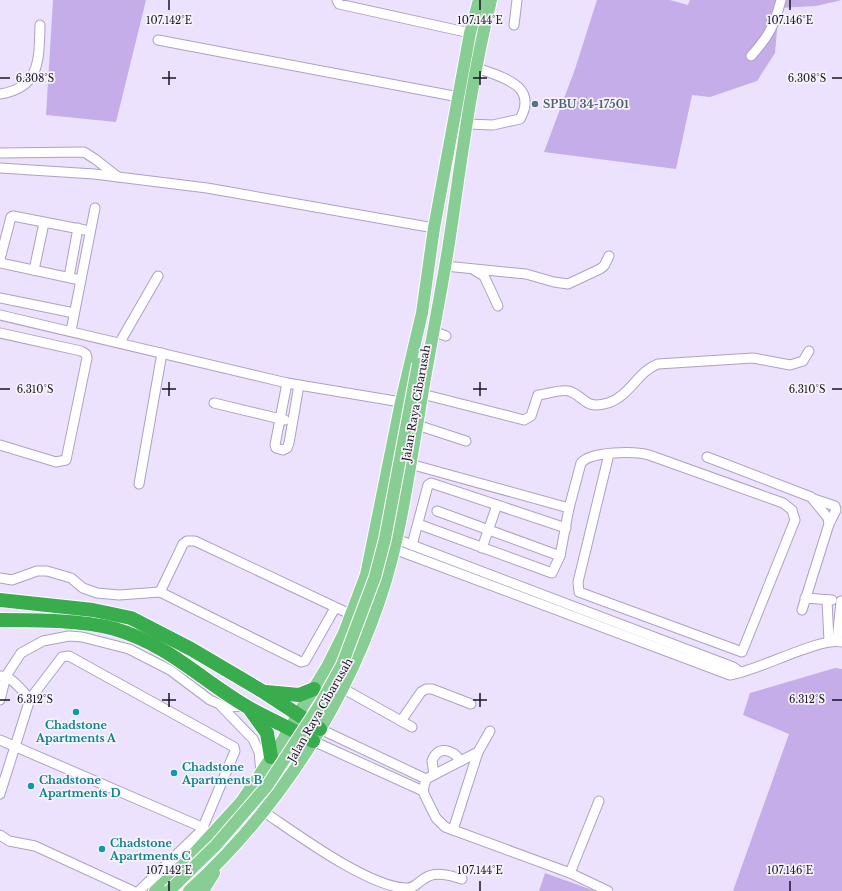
<svg xmlns="http://www.w3.org/2000/svg" width="842" height="891" font-family="'Libre Baskerville',serif">
	<style>
		.green { fill: #c4ade9 }
		.lines { fill: none; stroke-linecap: round; stroke-linejoin: round }
		.minor-casing { stroke: #ada1c2; stroke-width: 11 }
		.major-casing { stroke: #fff; stroke-width: 14 }
		.highway-casing { stroke: #fff; stroke-width: 16 }
		.minor { stroke: #fff; stroke-width: 9 }
		.major { stroke: #88cd94; stroke-width: 12 }
		.highway { stroke: #39ac4d; stroke-width: 14 }
		.major-bridge-casing { stroke: #fff; stroke-width: 14; stroke-linecap: butt }
		.major-bridge { stroke: #88cd94; stroke-width: 12 }
		.ticks { fill: none; stroke: #191420; stroke-width: 1.5 }
		.service-dot { fill: #5c6f8a; stroke: #f6f3fa; stroke-width: 1.5 }
		.culture-dot { fill: #0f9aa8; stroke: #f6f3fa; stroke-width: 1.5 }
		.labels { text-anchor: middle; stroke-width: 3.5; stroke-linejoin: round; paint-order: stroke }
		.service-label { font-size: 11px; font-weight: bold; fill: #4e5e75; stroke: #f6f3fa; text-anchor: start }
		.street-label { font-size: 11px; fill: #191420; stroke: #f6f3fa }
		.culture-label { font-size: 11px; font-weight: bold; fill: #0d838f; stroke: #f6f3fa; text-anchor: start }
		.ticks-label { font-size: 10px; text-anchor: middle; fill: #191420; stroke: #f6f3fa; stroke-width: 3.5; stroke-linejoin: round; paint-order: stroke }
	</style>
	<rect width="100%" height="100%" fill="#ece2fe"/>
	<!-- green -->
	<g class="green">
		<polygon points="53,0 146,0 116,122 46,115"/>
		<polygon points="597,0 670,0 688,5 690,0 842,0 816,6 779,8 775,53 757,81 710,97 692,95 676,169 544,152 575,69"/>
		<polygon points="835,668 842,669 842,891 733,891 789,734 743,715 750,693"/>
		<polygon points="545,873 595,891 539,891"/>
	</g>
	<g class="lines">
		<defs>
			<g id="minor">
				<polyline points="337,0 339,4 470,33"/>
				<polyline points="514,25 517,0"/>
				<polyline points="158,40 459,97"/>
				<path d="M751,56C769,36 774,26 781,0"/>
				<path d="M0,94C41,88 39,58 40,25"/>
				<path d="M467,124L493,125L520,119C539,85 501,77 477,68"/>
				<polyline points="0,153 84,152 95,159 118,177"/>
				<polyline points="0,168 94,174 207,188 434,228"/>
				<polyline points="0,259 11,217 13,216 90,231"/>
				<polyline points="0,263 80,280"/>
				<polyline points="445,266 526,274 554,282 568,284 600,269 604,266 609,256"/>
				<polyline points="34,270 44,223"/>
				<polyline points="474,270 484,276 498,306"/>
				<polyline points="69,277 78,228"/>
				<polyline points="0,298 74,313"/>
				<polyline points="0,315 287,383 401,402"/>
				<polyline points="71,331 95,208"/>
				<polyline points="433,331 446,336"/>
				<polyline points="0,333 81,351 86,354 87,358 66,460 56,462 0,445"/>
				<polyline points="120,342 158,276"/>
				<polyline points="287,383 275,445 276,448 283,450 287,448 289,443 299,385"/>
				<path d="M422,394L524,420L531,416L538,395C547,394 561,389 569,391C586,397 584,410 608,403C630,396 638,371 658,364L753,358L790,365L803,361L809,351"/>
				<polyline points="214,403 285,420"/>
				<polyline points="417,425 466,441"/>
				<polyline points="707,457 811,497 828,518 829,524 802,610"/>
				<polyline points="410,464 569,508"/>
				<polyline points="139,484 162,353"/>
				<polyline points="814,499 835,506 836,510 829,524"/>
				<polyline points="437,511 560,556"/>
				<path d="M418,524L552,573L560,556L569,508L581,463C591,451 635,451 649,455L783,503L792,510L795,520L742,652L579,592L578,582L609,454"/>
				<polyline points="396,539 733,667 740,672"/>
				<polyline points="412,545 428,485 431,483 566,528"/>
				<polyline points="482,548 497,505"/>
				<path d="M394,549L730,675C758,671 819,637 842,642"/>
				<polyline points="0,578 12,580 37,571 47,571 71,578 83,588 97,593 119,595 160,592 301,662 305,661 335,608"/>
				<polyline points="160,592 183,544 187,541 195,541 352,615"/>
				<polyline points="805,598 832,600"/>
				<polyline points="827,600 829,641"/>
				<polyline points="837,641 841,601"/>
				<path d="M1,676C12,676 22,691 30,699"/>
				<polyline points="342,688 412,727"/>
				<polyline points="0,700 6,676 21,653 43,641 69,636 82,637 129,649 170,670 210,700 226,707 245,706"/>
				<polyline points="221,706 253,739 259,752 261,772"/>
				<polyline points="401,721 421,692 426,689 432,689 471,704"/>
				<polyline points="320,729 426,779"/>
				<polyline points="490,731 478,752 426,779 423,791 426,798 436,818 445,827 570,873 608,891"/>
				<polyline points="0,740 204,828 139,891"/>
				<polyline points="313,741 423,791"/>
				<path d="M434,774L432,761C438,745 452,749 461,761"/>
				<polyline points="0,794 30,699 62,657 69,656 234,747 235,751 193,851"/>
				<path d="M264,812C297,834 367,886 405,888C416,889 420,879 429,876C439,872 452,876 462,879"/>
				<polyline points="453,830 478,752"/>
				<polyline points="0,835 9,841 35,846 133,891"/>
				<polyline points="570,873 599,801"/>
			</g>
			<g id="major">
				<polyline points="155,891 190,858 241,802 279,746 328,665 344,633 366,575 401,402 422,313 434,228 470,33 479,0"/>
				<path d="M189,891C280,808 350,699 386,580C402,526 409,470 419,414C428,357 440,300 449,243C461,162 471,80 491,0"/>
				<polyline points="203,891 214,873"/>
			</g>
			<g id="highway">
				<polyline points="0,600 93,610 131,618 191,649 262,691 320,729"/>
				<path d="M0,620C36,620 81,620 115,629C170,645 203,682 251,709C271,720 292,729 313,741"/>
				<polyline points="266,692 299,695 314,689"/>
				<polyline points="251,711 267,733 271,757"/>
			</g>
		</defs>
		<!-- minor casing -->
		<use href="#minor" class="minor-casing"/>
		<!-- major casing -->
		<use href="#major" class="major-casing"/>
		<!-- highway casing -->
		<use href="#highway" class="highway-casing"/>
		<!-- minor -->
		<use href="#minor" class="minor"/>
		<!-- major -->
		<use href="#major" class="major"/>
		<!-- highway -->
		<use href="#highway" class="highway"/>
		<defs>
			<polyline id="major-bridge" points="169,891 216,845 267,786 321,703 342,665 375,577 385,539 418,364"/>
		</defs>
		<!-- major-bridge casing -->
		<use href="#major-bridge" class="major-bridge-casing"/>
		<!-- major-bridge -->
		<use href="#major-bridge" class="major-bridge"/>
	</g>
	<!-- ticks -->
	<path class="ticks" d="M169,0V10M480,0V10M790,0V10M169,71V85M480,71V85M0,78H10M162,78H176M473,78H487M832,78H842M169,382V396M480,382V396M0,389H10M162,389H176M473,389H487M832,389H842M169,693V707M480,693V707M0,700H10M162,700H176M473,700H487M832,700H842M169,881V891M480,881V891M790,881V891"/>
	<!-- markers -->
	<circle class="service-dot" cx="535" cy="104" r="4"/>
	<g class="culture-dot">
		<circle cx="76" cy="712" r="4"/>
		<circle cx="174" cy="773" r="4"/>
		<circle cx="31" cy="786" r="4"/>
		<circle cx="102" cy="849" r="4"/>
	</g>
	<g class="labels">
		<!-- service labels -->
		<g class="service-label">
			<text x="543" y="108">SPBU 34-17501</text>
		</g>
		<!-- street labels -->
		<g class="street-label">
			<text transform="translate(416 403) rotate(-80)" y="4">Jalan Raya Cibarusah</text>
			<text transform="translate(320 710) rotate(-60)" y="4">Jalan Raya Cibarusah</text>
		</g>
		<!-- culture labels -->
		<g class="culture-label">
			<text x="76" y="729" text-anchor="middle">Chadstone<tspan x="76" dy="13">Apartments A</tspan></text>
			<text x="182" y="771">Chadstone<tspan x="182" dy="13">Apartments B</tspan></text>
			<text x="39" y="784">Chadstone<tspan x="39" dy="13">Apartments D</tspan></text>
			<text x="110" y="847">Chadstone<tspan x="110" dy="13">Apartments C</tspan></text>
		</g>
	</g>
	<g class="ticks-label">
		<text x="169" y="24">107.142°E</text>
		<text x="480" y="24">107.144°E</text>
		<text x="790" y="24">107.146°E</text>
		<text x="35" y="82">6.308°S</text>
		<text x="807" y="82">6.308°S</text>
		<text x="35" y="393">6.310°S</text>
		<text x="807" y="393">6.310°S</text>
		<text x="35" y="703">6.312°S</text>
		<text x="807" y="703">6.312°S</text>
		<text x="169" y="874">107.142°E</text>
		<text x="480" y="874">107.144°E</text>
		<text x="790" y="874">107.146°E</text>
	</g>
</svg>
